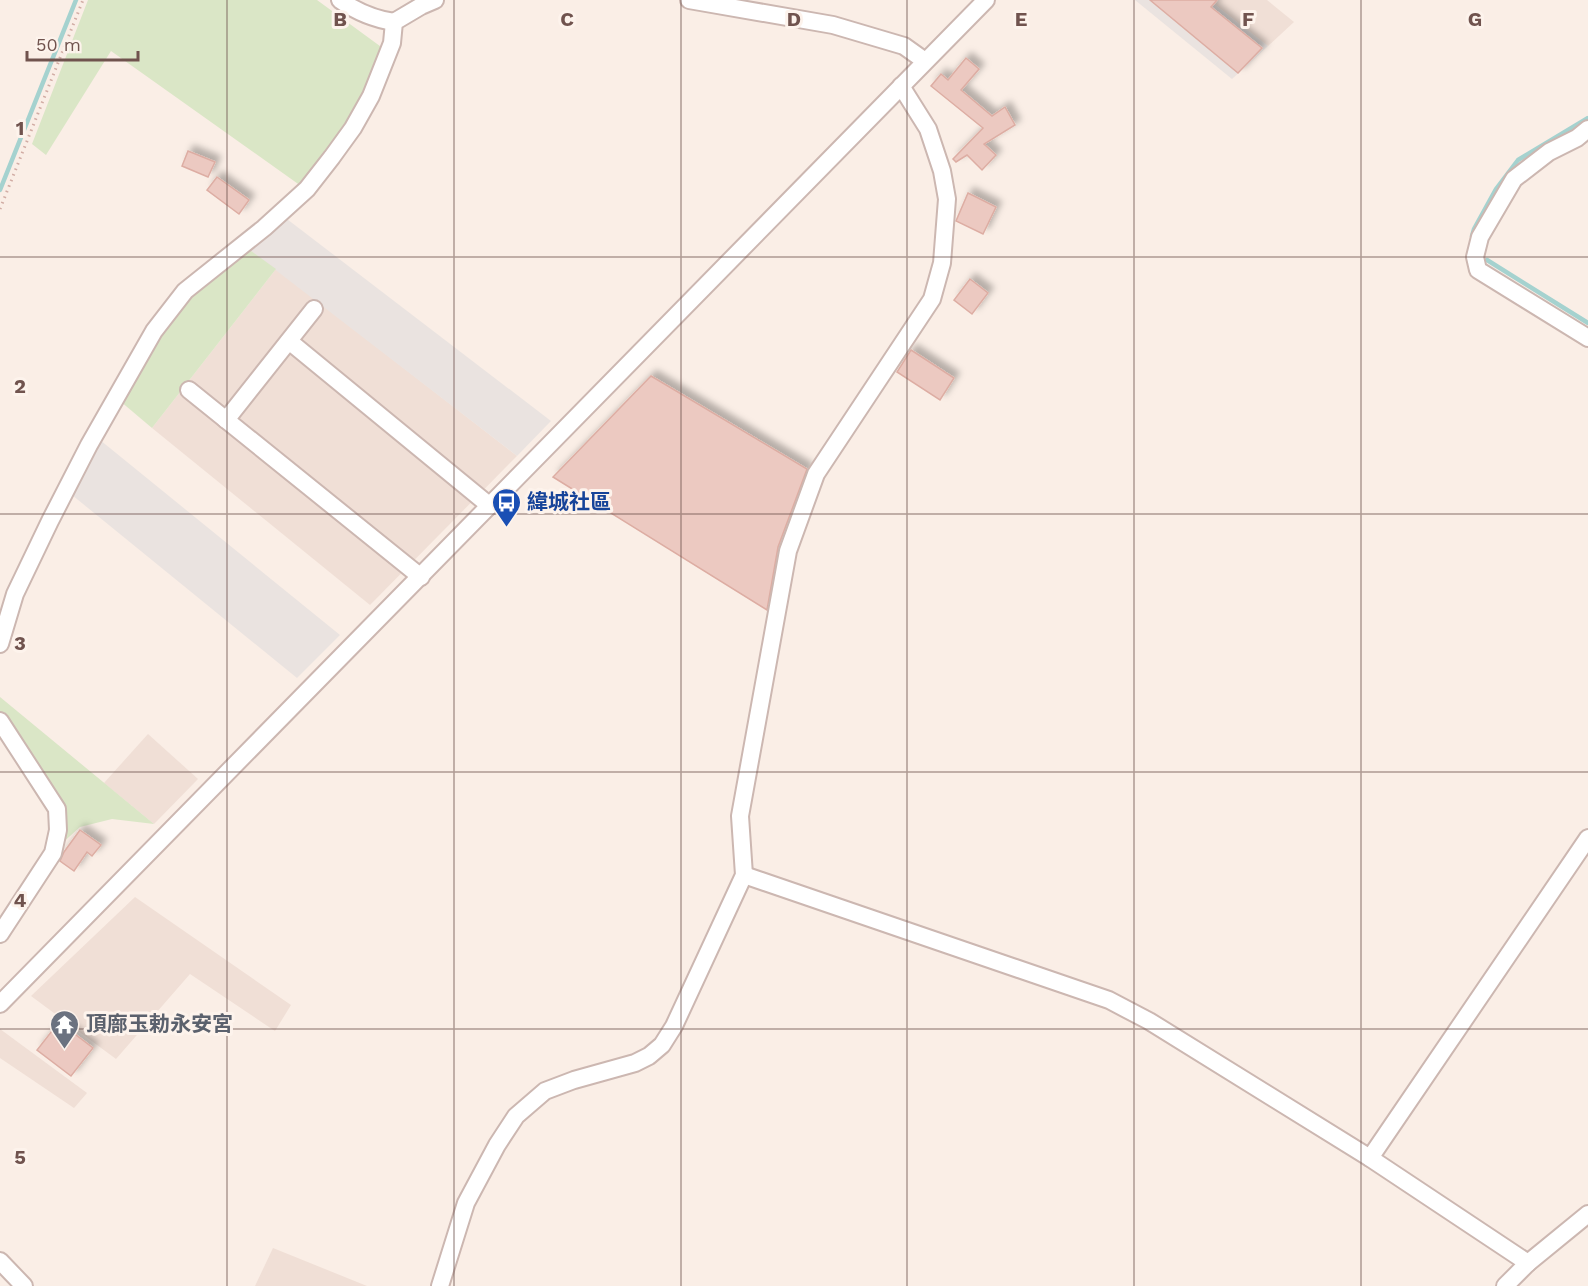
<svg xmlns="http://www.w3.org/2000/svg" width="1588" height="1286" font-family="'Work Sans','Noto Sans TC',sans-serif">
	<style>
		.residential { fill: #f0dfd6 }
		.industrial { fill: #eae3e0 }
		.green { fill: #dae6c6 }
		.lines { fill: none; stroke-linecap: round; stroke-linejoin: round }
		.stream { stroke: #a5d2cf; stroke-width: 4.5 }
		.building { fill: #ecc9c1; stroke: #ddada3; stroke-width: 1.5; filter: url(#shadow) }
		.minor-casing { stroke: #ccb7b1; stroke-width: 20 }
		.path { stroke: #d1aca4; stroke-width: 3; stroke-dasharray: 1.5 4.5; stroke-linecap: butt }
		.minor { stroke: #fff; stroke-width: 16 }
		.grid { fill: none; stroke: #70534e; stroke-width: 1.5; stroke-opacity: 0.55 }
		.labels { text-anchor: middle; stroke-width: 6; stroke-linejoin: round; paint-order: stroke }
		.transit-label { font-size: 21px; font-weight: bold; fill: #164399; stroke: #fdf3ec; text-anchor: start }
		.worship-label { font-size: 21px; font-weight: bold; fill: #5b616d; stroke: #fdf3ec; text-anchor: start }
		.grid-label { font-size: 20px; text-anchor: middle; font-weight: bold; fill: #70534e; stroke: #fdf3ec; stroke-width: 6; stroke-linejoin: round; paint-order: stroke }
	</style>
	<defs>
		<filter id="shadow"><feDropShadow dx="5.5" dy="-5.5" stdDeviation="3" flood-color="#0004"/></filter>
	</defs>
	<rect width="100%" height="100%" fill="#faeee6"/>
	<!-- residential -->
	<g class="residential">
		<polygon points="1209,0 1267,0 1294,22 1268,46"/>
		<polygon points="276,269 517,456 370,605 152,428"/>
		<polygon points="148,734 198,779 154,824 104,783"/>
		<polygon points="135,897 291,1005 275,1031 190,974 116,1059 31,996"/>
		<polygon points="0,1029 87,1093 74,1108 0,1058"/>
		<polygon points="273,1248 367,1286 255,1286"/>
	</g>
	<!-- industrial -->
	<g class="industrial">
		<polygon points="1135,0 1209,0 1268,46 1232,79"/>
		<polygon points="283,216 551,421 517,456 247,248"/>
		<polygon points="100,440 340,635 297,678 72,495"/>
	</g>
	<!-- green -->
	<g class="green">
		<polygon points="88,0 317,0 384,49 350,125 301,186 111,51 46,155 32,144"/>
		<polygon points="247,248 276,269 152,428 120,401 159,334 189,294"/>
		<polygon points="0,697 154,824 112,819 80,827 59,846 63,830 0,715"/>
	</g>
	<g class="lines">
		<!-- stream -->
		<g class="stream">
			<polyline points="0,190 76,0"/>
			<polyline points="1472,236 1474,229 1496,189 1518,160 1588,118"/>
			<polyline points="1487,260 1588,323"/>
		</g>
	</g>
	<!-- building -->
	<g class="building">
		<polygon points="1150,0 1217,0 1211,7 1262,48 1238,73"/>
		<polygon points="966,58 979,69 961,90 992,116 1005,107 1015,125 984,144 996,155 982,170 967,155 956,162 953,159 983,128 931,86 941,74 948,80"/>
		<polygon points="188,151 215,162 208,177 182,166"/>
		<polygon points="217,177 249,200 239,214 207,190"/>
		<polygon points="968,193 996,207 983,234 956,221"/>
		<polygon points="970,279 988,293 972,314 954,300"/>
		<polygon points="911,350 954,378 940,400 897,372"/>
		<polygon points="651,376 807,469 778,547 767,610 553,477"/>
		<polygon points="80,830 101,845 92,856 87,852 74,871 60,861 64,852"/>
		<polygon points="59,1022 93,1048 71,1076 37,1050"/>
	</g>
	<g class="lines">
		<defs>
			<g id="minor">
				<path d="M340,0C357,12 374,19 394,22"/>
				<polyline points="689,0 833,25 904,46 925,61"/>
				<polyline points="1588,129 1577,138 1549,152 1514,179 1480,237 1475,257 1478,270 1588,338"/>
				<polyline points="289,341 490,506"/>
				<polyline points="189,390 421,577"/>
				<polyline points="226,420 314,309"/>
				<polyline points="0,644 15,594 50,521 89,445 154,331 185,291 264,228 307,189 332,157 353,128 371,96 392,43 394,22 421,6 435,0"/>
				<polyline points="0,721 57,809 58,830 53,853 0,934"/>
				<polyline points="744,875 1109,1000 1149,1021 1370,1158 1528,1263"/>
				<polyline points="0,1004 986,0"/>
				<polyline points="1370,1158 1588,838"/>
				<polyline points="0,1261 24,1286"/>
				<polyline points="440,1286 466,1203 497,1145 516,1116 545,1091 574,1080 635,1063 649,1056 662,1045 674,1026 744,875 740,816 788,551 816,474 932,299 942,263 947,199 942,171 928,129 901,86"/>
				<polyline points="1505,1286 1528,1263 1588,1214"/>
			</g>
		</defs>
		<!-- minor casing -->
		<use href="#minor" class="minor-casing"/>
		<!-- path -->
		<polyline class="path" points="0,209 83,0"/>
		<!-- minor -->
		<use href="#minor" class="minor"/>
	</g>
	<!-- grid -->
	<path class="grid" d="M227,0V1286M454,0V1286M681,0V1286M907,0V1286M1134,0V1286M1361,0V1286M0,257H1588M0,514H1588M0,772H1588M0,1029H1588"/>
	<!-- icons -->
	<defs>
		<symbol id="bus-pin" viewBox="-11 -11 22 30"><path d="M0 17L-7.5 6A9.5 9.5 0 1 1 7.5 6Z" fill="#1a4fb4" stroke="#fdf3ec"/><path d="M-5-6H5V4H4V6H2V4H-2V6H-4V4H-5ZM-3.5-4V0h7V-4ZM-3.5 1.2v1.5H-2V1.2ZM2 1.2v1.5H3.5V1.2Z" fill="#fff"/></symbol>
		<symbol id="temple-pin" viewBox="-11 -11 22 30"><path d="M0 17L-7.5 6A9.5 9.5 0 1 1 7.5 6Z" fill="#6b7280" stroke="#fdf3ec"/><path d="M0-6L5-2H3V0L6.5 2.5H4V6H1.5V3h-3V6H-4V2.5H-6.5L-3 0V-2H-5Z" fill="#fff"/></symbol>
	</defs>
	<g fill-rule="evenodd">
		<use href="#bus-pin" x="490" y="486" width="33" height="45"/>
		<use href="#temple-pin" x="48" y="1008" width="33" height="45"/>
	</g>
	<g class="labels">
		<!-- transit labels -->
		<g class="transit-label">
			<text x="527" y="509">緯城社區</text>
		</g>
		<!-- worship labels -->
		<g class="worship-label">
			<text x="86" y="1031">頂廍玉勅永安宮</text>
		</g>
	</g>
	<g class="grid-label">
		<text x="340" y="26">B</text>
		<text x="567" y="26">C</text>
		<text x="794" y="26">D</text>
		<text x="1021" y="26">E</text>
		<text x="1248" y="26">F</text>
		<text x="1475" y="26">G</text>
		<text x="20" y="135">1</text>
		<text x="20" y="393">2</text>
		<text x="20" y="650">3</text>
		<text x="20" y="907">4</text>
		<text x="20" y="1164">5</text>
	</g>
	<!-- scale -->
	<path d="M27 51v9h111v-9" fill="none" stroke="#70534e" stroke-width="3"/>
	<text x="36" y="51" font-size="18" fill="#70534e" stroke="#fdf3ec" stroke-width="4.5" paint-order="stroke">50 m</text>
</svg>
